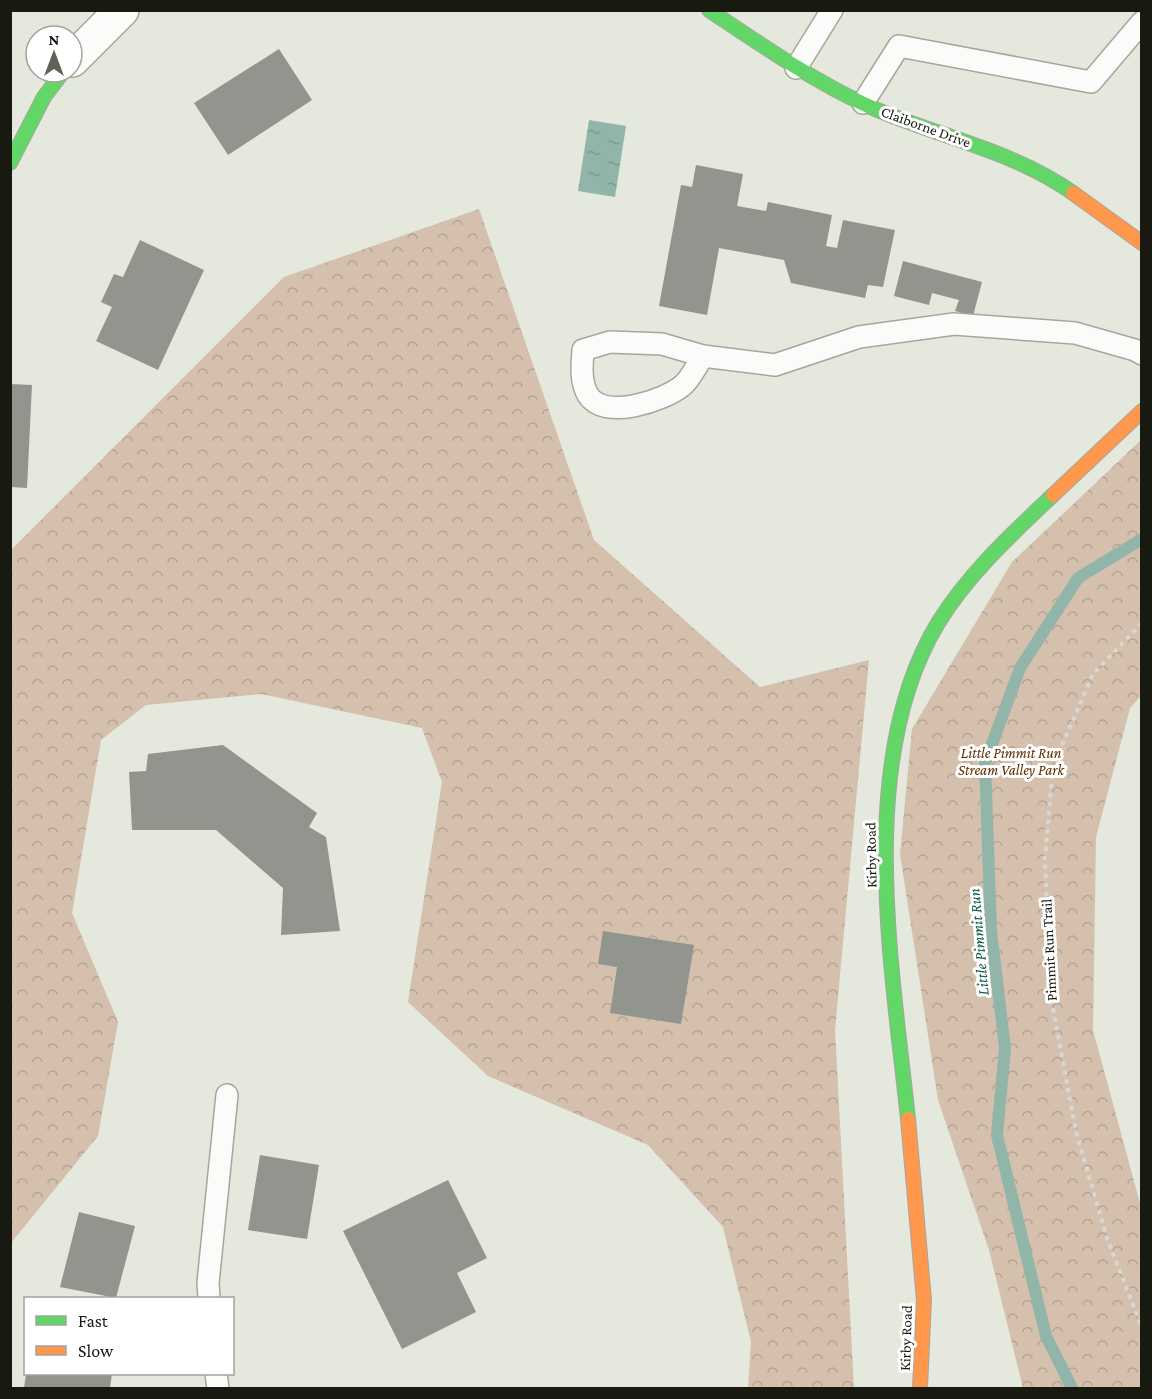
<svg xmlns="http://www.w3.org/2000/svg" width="1152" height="1399" font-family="'Crimson Pro',serif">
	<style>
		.forest { fill: url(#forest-crowns) }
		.water { fill: url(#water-ripples) }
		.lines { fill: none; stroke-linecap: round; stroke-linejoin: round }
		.stream { stroke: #91b5a9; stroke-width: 12 }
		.building { fill: #91958d }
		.lane-casing { stroke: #a5a79e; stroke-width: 24 }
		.street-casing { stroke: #a5a79e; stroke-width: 36 }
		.fast-casing { stroke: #a5a79e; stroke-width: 16 }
		.slow-casing { stroke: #a5a79e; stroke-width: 16 }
		.path { stroke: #d7d7d4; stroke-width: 4; stroke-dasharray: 4.5 4.5; stroke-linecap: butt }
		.lane { stroke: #fbfcfa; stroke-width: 21 }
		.street { stroke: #fbfcfa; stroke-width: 33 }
		.fast { stroke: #63d668; stroke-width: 14 }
		.slow { stroke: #ff974d; stroke-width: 14 }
		.labels { text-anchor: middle; stroke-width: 6; stroke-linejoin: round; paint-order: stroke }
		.street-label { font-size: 15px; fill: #181911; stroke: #fff }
		.park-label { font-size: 15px; font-style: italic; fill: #5e2d01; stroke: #fff }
		.water-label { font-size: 16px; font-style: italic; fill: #11574b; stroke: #fff }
	</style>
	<defs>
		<pattern id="forest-crowns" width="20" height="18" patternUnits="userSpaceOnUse" patternTransform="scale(1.5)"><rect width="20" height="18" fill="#d4c0ad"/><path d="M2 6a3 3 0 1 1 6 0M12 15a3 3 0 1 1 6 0" fill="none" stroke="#b5a494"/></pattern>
		<pattern id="water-ripples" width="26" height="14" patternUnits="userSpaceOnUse" patternTransform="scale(1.5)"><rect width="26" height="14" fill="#91b5a9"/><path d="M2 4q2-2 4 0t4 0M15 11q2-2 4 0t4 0" fill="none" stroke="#7c9b90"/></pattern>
	</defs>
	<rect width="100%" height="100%" fill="#e5e8dc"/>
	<!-- forest -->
	<g class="forest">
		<polygon points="479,209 594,540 760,687 869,660 835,1030 854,1388 748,1388 751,1342 723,1227 648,1145 488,1076 408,1002 442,782 422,728 261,694 146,705 101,740 72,913 118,1022 98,1136 11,1243 11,550 284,277"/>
		<polygon points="1141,440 1141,696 1130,708 1096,837 1093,1030 1141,1207 1141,1388 1023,1388 989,1250 938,1100 900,854 912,729 1012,562"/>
	</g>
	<!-- water -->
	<polygon class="water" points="589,120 626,126 615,197 578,191"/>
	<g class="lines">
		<!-- stream -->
		<polyline class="stream" points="1072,1388 1046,1336 997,1135 1005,1048 991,931 985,763 1020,668 1078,578 1142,539"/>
	</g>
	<!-- building -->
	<g class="building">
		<polygon points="279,49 312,100 228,155 194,103"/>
		<polygon points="696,165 743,174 737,206 766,211 768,202 832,215 826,246 837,248 843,220 895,230 883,287 868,285 865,298 791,283 784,260 719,248 707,315 659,306 681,185 692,187"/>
		<polygon points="140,240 204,270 158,370 96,341 112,307 101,302 114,274 123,277"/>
		<polygon points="903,261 982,282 973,316 955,311 959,300 932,293 929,305 894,296"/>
		<polygon points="10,384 32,385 27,488 10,487"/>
		<polygon points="223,745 317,813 309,827 326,837 340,931 281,935 283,888 216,830 132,830 129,772 146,771 148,754"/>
		<polygon points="603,931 694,945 681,1024 610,1013 617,967 598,964"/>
		<polygon points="260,1155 319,1165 307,1239 248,1230"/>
		<polygon points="448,1180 487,1258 457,1273 476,1312 402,1349 343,1231"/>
		<polygon points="79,1212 135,1226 116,1298 60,1287"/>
		<polygon points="26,1374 112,1374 110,1388 24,1388"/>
	</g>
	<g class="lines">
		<defs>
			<g id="lane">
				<polyline points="796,68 832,10"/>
				<polyline points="863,103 899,46 1091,82 1142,22"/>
				<path d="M703,356C697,365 690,380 682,386C663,401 604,421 588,395C580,381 582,365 583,350L610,342L662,344L703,356L775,365L859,337L954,324L1075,333L1135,350L1142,354"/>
				<polyline points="209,1298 208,1283 227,1095"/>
				<polyline points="216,1374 218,1388"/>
			</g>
			<polyline id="street" points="72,60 122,10"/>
			<g id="fast">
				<path d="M709,10C760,44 810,79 866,105C934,136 1011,149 1073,193"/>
				<polyline points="10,163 44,97 63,72"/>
				<path d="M908,1119C892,966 855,760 938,623C969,573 1011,535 1053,495"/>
			</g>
			<g id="slow">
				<polyline points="1073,193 1142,243"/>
				<polyline points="1053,495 1142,411"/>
				<polyline points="908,1119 924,1300 920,1388"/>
			</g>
		</defs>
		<!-- lane casing -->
		<use href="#lane" class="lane-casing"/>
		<!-- street casing -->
		<use href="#street" class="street-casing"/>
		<!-- fast casing -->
		<use href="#fast" class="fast-casing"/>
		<!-- slow casing -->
		<use href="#slow" class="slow-casing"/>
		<!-- path -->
		<polyline class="path" points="1142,623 1093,674 1053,766 1045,858 1050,992 1076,1132 1107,1238 1142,1328"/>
		<!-- lane -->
		<use href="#lane" class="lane"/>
		<!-- street -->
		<use href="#street" class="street"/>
		<!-- fast -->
		<use href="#fast" class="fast"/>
		<!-- slow -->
		<use href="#slow" class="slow"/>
	</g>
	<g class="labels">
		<!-- street labels -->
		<g class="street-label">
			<text transform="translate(926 127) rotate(20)" y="5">Claiborne Drive</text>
			<text transform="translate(871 855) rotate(-91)" y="5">Kirby Road</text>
			<text transform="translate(1049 950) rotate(-93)" y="5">Pimmit Run Trail</text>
			<text transform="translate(906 1338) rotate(-88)" y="5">Kirby Road</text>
		</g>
		<!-- park labels -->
		<g class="park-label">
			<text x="1011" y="758">Little Pimmit Run<tspan x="1011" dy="17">Stream Valley Park</tspan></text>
		</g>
		<!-- water labels -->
		<g class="water-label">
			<text transform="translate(978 942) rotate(-95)" y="6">Little Pimmit Run</text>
		</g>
	</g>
	<!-- border -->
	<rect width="1152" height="1399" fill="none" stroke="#181911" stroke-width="24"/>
	<!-- legend -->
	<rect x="24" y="1297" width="210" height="78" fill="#ffffff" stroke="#a3a3a0" stroke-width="1.5"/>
	<rect x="36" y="1316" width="30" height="9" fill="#63d668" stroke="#a3a3a0" stroke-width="1.5"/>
	<text x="78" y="1327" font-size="18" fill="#181911">Fast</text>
	<rect x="36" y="1346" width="30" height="9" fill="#ff974d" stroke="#a3a3a0" stroke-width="1.5"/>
	<text x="78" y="1357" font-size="18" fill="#181911">Slow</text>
	<!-- north arrow -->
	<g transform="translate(54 54)"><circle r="28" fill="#ffffff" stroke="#a3a3a0" stroke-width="1.5"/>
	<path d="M0-4.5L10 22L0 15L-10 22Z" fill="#606158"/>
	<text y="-9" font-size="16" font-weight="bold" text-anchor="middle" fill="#181911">N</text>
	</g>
</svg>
